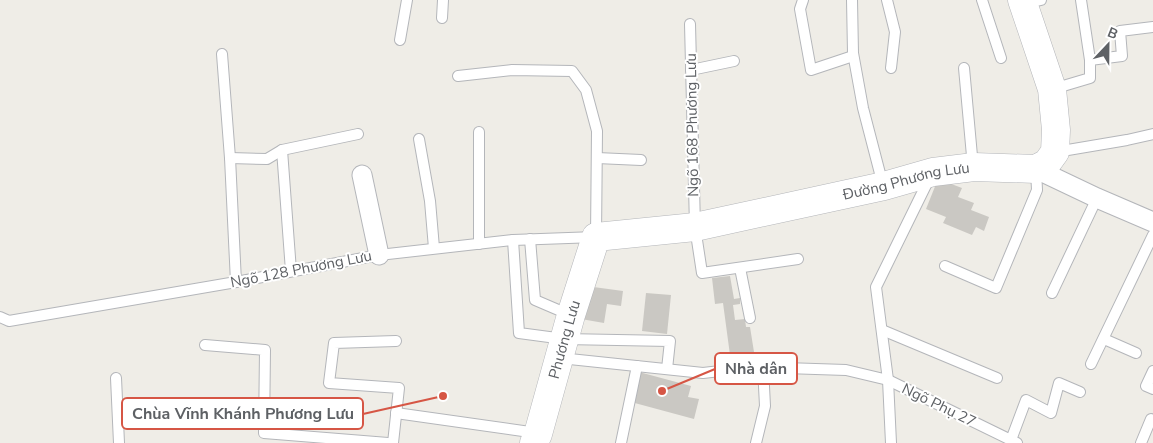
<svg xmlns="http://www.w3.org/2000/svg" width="1153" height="443" font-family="'Nunito Sans',sans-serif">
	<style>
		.building { fill: #cac8c3 }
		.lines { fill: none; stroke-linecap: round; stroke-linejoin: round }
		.lane-casing { stroke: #b4b6ba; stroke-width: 12 }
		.street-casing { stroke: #b4b6ba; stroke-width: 21 }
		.secondary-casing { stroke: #b3b5b9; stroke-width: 29 }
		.lane { stroke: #fff; stroke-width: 10 }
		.street { stroke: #fff; stroke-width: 19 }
		.secondary { stroke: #fff; stroke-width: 28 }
		.labels { text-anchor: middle; stroke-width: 4; stroke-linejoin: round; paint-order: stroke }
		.street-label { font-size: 15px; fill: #5e6165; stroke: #fff }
		.leader { fill: none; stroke: #d65645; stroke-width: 2 }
		.callout-dot { fill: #d65645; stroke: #fff; stroke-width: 2 }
		.callout { fill: #fff; stroke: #d65645; stroke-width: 2 }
		.callout-label { font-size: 16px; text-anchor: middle; font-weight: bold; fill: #5e6165 }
	</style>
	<rect width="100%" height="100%" fill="#efede7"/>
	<!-- building -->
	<g class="building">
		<polygon points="938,179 962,188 958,197 974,203 971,210 989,217 984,231 976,227 972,235 943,223 946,217 926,209"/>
		<polygon points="730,276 734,299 740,298 740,304 733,305 735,320 745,319 746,327 750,327 754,352 730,355 723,303 715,304 712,278"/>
		<polygon points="586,286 623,291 621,306 607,304 604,323 581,319"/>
		<polygon points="646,293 671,295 667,334 642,331"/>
		<polygon points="639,372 691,386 688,397 699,399 694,419 631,402"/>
	</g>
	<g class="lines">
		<defs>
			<g id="lane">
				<polyline points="803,0 800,9 811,70 853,56"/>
				<polyline points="852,0 853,53 863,108 883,185"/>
				<polyline points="887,0 895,32 891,68"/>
				<polyline points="982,0 1001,58"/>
				<polyline points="1081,0 1090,60"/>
				<polyline points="1024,4 1041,0"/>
				<polyline points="442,18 443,0"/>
				<polyline points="690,24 695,227 702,273 798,259"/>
				<polyline points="400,40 407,0"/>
				<polyline points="222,54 230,158 236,282"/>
				<polyline points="964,68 973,167"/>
				<polyline points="691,70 734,61"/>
				<polyline points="1053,89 1090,78 1090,60 1122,56 1120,31 1153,27"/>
				<polyline points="479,132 479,244"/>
				<polyline points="419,139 430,201 434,248"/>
				<polyline points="282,150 291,271"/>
				<polyline points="1056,152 1127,140 1153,134"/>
				<polyline points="230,158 267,159 282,150 358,134"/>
				<polyline points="597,158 641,160"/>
				<polyline points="530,239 535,300 570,315"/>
				<polyline points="513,240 519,333 564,339 670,341 667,369"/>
				<polyline points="945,266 996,288 1037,190 1036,170"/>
				<polyline points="740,268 750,318"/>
				<polyline points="1052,293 1097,198"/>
				<polyline points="0,317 9,321 236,282 379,255 513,240 596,237 597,131 586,90 572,71 512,70 458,76"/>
				<polyline points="882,330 997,378"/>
				<polyline points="1104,339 1136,353"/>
				<polyline points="205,345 265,350 264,433 388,443"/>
				<polyline points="560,358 703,373 755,367 846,370 888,380 1017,443"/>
				<polyline points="1091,364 1153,235"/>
				<polyline points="1153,371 1146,386 1153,389"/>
				<polyline points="116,378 119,443"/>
				<polyline points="396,413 537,433"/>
				<polyline points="1011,440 1026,400 1051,413 1059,383 1080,392"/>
				<polyline points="393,443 399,388 329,383 334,343 396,341"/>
				<polyline points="621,443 637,366"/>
				<polyline points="756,443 765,406 763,367"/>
				<polyline points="891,443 888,380 876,287 930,177"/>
				<polyline points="1141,443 1151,419"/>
			</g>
			<g id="street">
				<polyline points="1036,169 1097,198 1153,222"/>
				<polyline points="362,175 379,255"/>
			</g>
			<g id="secondary">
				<path id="s1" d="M534,443L538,434L571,315L596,237L695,227L884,186L933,172L974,167L1036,169L1047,163L1055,152L1056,130L1052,89L1022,0"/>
			</g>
		</defs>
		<!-- lane casing -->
		<use href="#lane" class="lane-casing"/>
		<!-- street casing -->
		<use href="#street" class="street-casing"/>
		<!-- secondary casing -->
		<use href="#secondary" class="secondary-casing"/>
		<!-- lane -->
		<use href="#lane" class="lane"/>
		<!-- street -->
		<use href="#street" class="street"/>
		<!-- secondary -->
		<use href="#secondary" class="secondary"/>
	</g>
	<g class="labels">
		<!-- street labels -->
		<g class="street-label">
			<text transform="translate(692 125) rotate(-91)" y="5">Ngõ 168 Phương Lưu</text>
			<text dy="5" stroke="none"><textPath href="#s1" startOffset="531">Đường Phương Lưu</textPath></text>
			<text transform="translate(301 269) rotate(-11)" y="5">Ngõ 128 Phương Lưu</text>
			<text dy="5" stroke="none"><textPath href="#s1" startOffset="108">Phương Lưu</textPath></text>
			<text transform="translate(939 405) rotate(26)" y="5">Ngõ Phụ 27</text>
		</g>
	</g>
	<!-- callouts -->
	<path class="leader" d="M662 391L715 369M443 396L363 414"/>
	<g class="callout-dot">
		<circle cx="662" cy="391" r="5"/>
		<circle cx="443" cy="396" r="5"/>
	</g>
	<g class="callout">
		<rect x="715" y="353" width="82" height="31" rx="5"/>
		<rect x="122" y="398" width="241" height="31" rx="5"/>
	</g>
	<g class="callout-label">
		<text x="756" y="374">Nhà dân</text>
		<text x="243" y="419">Chùa Vĩnh Khánh Phương Lưu</text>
	</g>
	<!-- north arrow -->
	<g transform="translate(1108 45) rotate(22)" stroke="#ffffff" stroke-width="4" paint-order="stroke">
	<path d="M0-4L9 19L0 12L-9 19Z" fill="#5e6165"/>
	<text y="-8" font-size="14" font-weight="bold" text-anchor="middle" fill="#5e6165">B</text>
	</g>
</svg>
